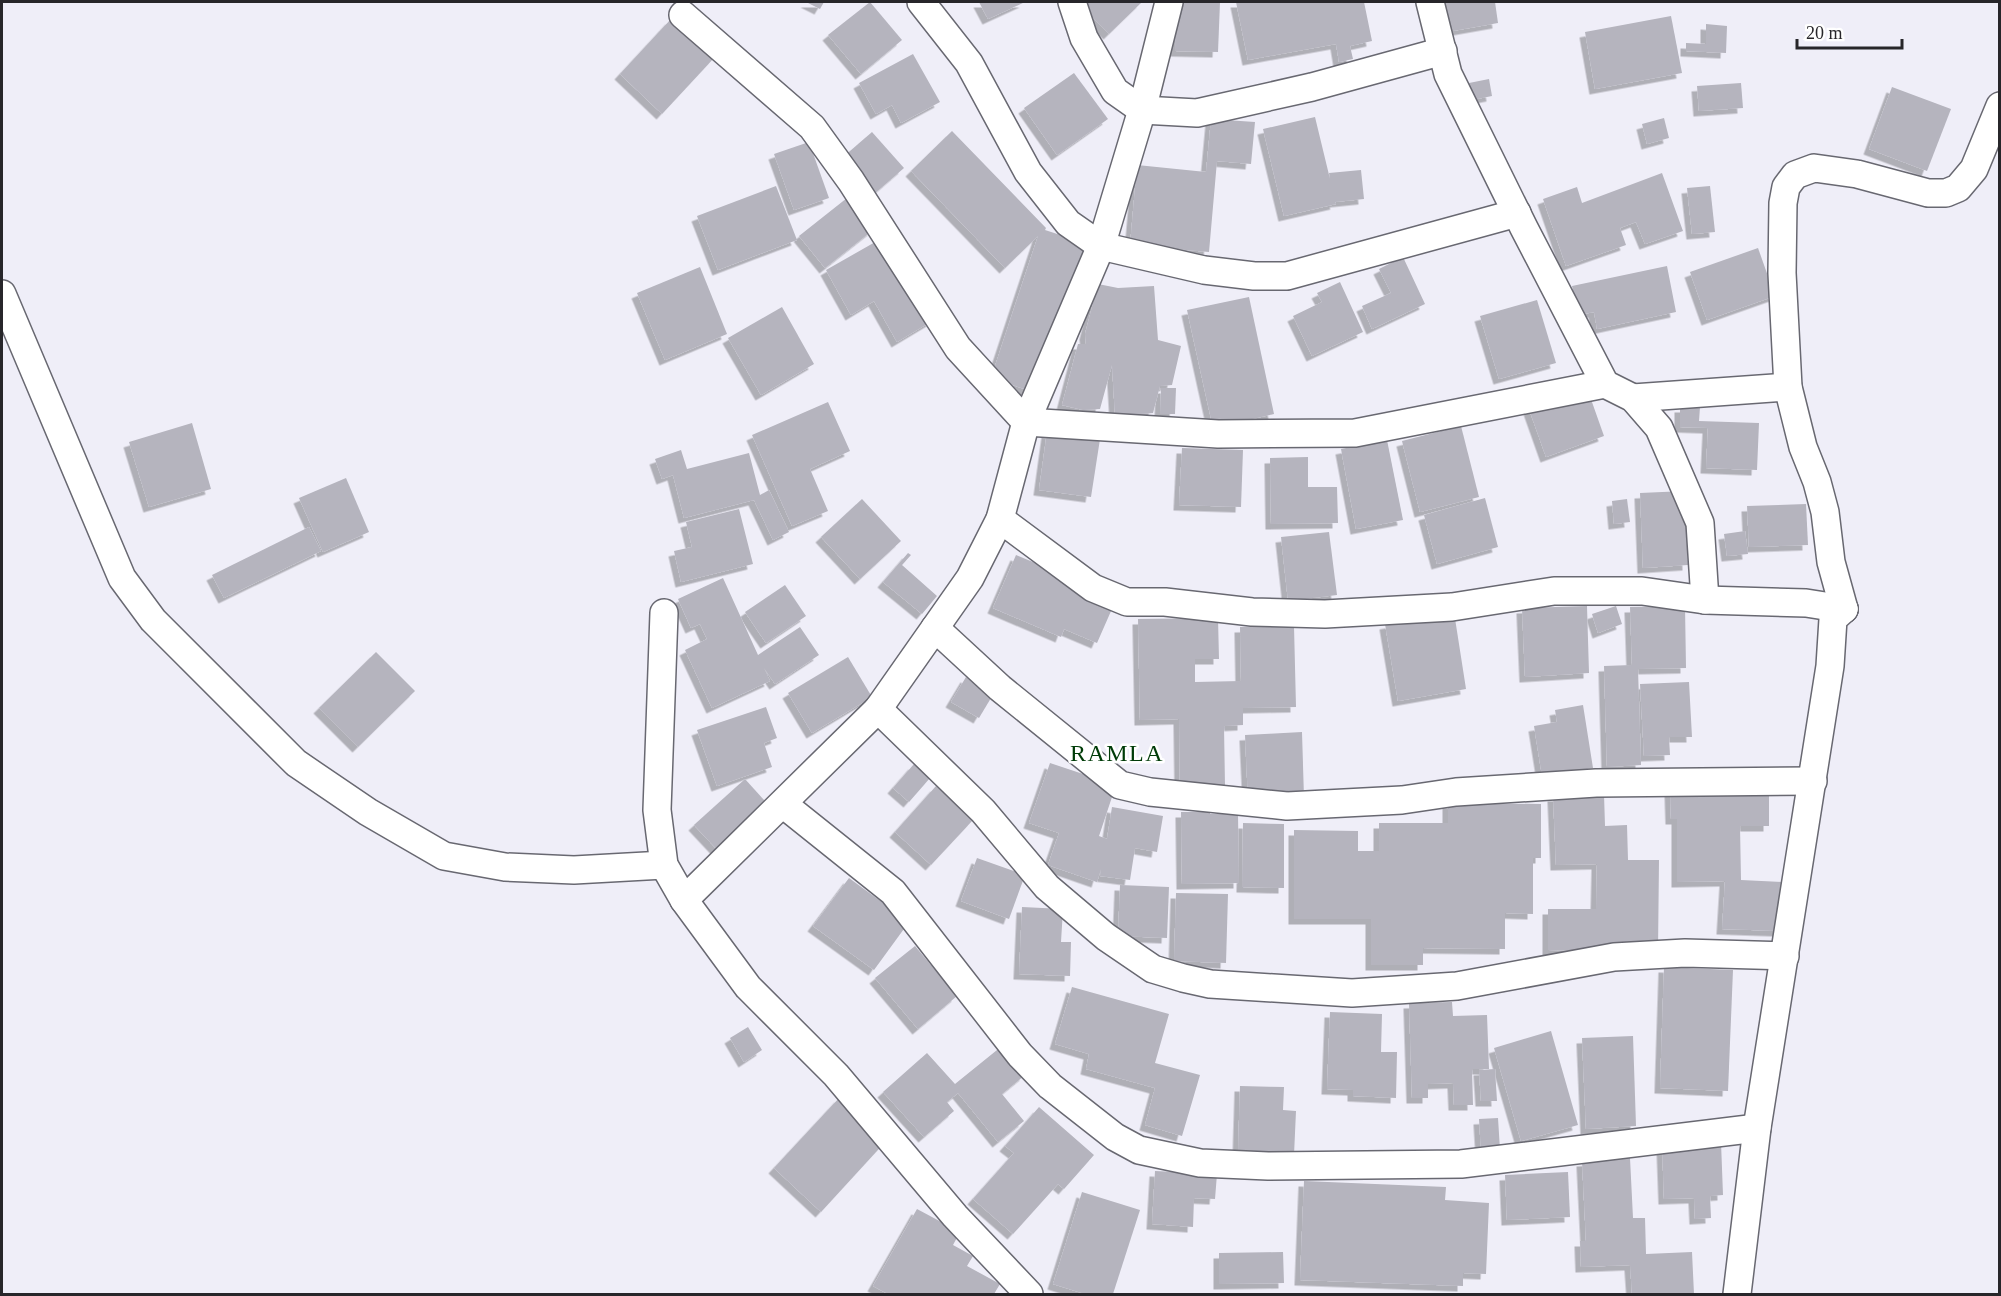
<svg xmlns="http://www.w3.org/2000/svg" width="2001" height="1296" font-family="'Times New Roman',serif">
	<style>
		.building { fill: #b5b4be; filter: url(#shadow) }
		.lines { fill: none; stroke-linecap: round; stroke-linejoin: round }
		.street-casing { stroke: #686871; stroke-width: 30 }
		.street { stroke: #fff; stroke-width: 27 }
		.labels { text-anchor: middle; stroke-width: 5; stroke-linejoin: round; paint-order: stroke }
		.quarter-label { font-size: 24px; letter-spacing: 1.5px; fill: #003c08; stroke: #fff }
	</style>
	<defs>
		<filter id="shadow"><feDropShadow dx="-5.5" dy="5.5" stdDeviation="0" flood-color="#0004"/></filter>
	</defs>
	<rect width="100%" height="100%" fill="#efeef8"/>
	<!-- building -->
	<g class="building">
		<polygon points="806,2 824,2 820,9"/>
		<polygon points="870,2 902,40 861,74 828,35"/>
		<polygon points="979,2 1025,2 988,19"/>
		<polygon points="1077,2 1142,2 1109,34"/>
		<polygon points="1176,2 1220,2 1218,52 1175,51"/>
		<polygon points="1236,2 1364,2 1372,41 1350,46 1353,59 1339,62 1336,44 1248,60"/>
		<polygon points="1442,2 1495,2 1498,23 1447,32"/>
		<polygon points="1671,16 1682,73 1595,89 1585,32"/>
		<polygon points="671,19 714,58 662,114 620,74"/>
		<polygon points="1706,24 1727,26 1726,53 1686,51 1686,43 1706,44"/>
		<polygon points="913,54 940,102 901,123 892,105 876,114 859,83"/>
		<polygon points="1074,73 1108,119 1057,155 1024,108"/>
		<polygon points="1489,79 1492,96 1472,100 1469,83"/>
		<polygon points="1741,83 1743,108 1699,111 1697,86"/>
		<polygon points="1892,87 1951,109 1927,171 1869,149"/>
		<polygon points="1315,117 1330,179 1329,173 1361,170 1364,199 1335,202 1336,204 1284,216 1263,129"/>
		<polygon points="1664,118 1669,138 1647,144 1642,124"/>
		<polygon points="1211,119 1255,122 1251,164 1217,161 1209,252 1130,245 1137,165 1206,172"/>
		<polygon points="952,131 1046,228 1045,230 1091,245 1034,392 991,378 1038,236 1005,268 911,171"/>
		<polygon points="872,132 904,168 874,194 842,158"/>
		<polygon points="809,142 829,198 794,210 774,154"/>
		<polygon points="1662,173 1683,231 1645,244 1636,222 1620,228 1626,245 1566,266 1543,199 1577,187 1582,203"/>
		<polygon points="776,186 797,240 718,270 697,216"/>
		<polygon points="1710,186 1715,232 1692,234 1687,188"/>
		<polygon points="847,198 873,230 825,268 799,236"/>
		<polygon points="884,237 932,321 897,342 874,301 851,315 826,270"/>
		<polygon points="1758,248 1775,296 1707,320 1690,272"/>
		<polygon points="1403,257 1425,304 1372,329 1362,306 1391,293 1379,269"/>
		<polygon points="1667,266 1676,312 1597,329 1594,312 1578,315 1572,286"/>
		<polygon points="700,267 727,334 665,360 637,293"/>
		<polygon points="1340,282 1363,332 1312,356 1293,316 1322,302 1317,293"/>
		<polygon points="1098,284 1118,288 1154,286 1158,340 1181,346 1172,385 1160,386 1153,413 1115,416 1112,365 1100,409 1083,410 1062,405 1078,344 1086,344 1085,334"/>
		<polygon points="1249,297 1274,414 1213,428 1187,310"/>
		<polygon points="1537,300 1556,363 1499,379 1480,316"/>
		<polygon points="782,307 814,364 761,395 728,338"/>
		<polygon points="1161,388 1176,388 1175,414 1160,414"/>
		<polygon points="1587,388 1604,436 1546,457 1529,409"/>
		<polygon points="828,402 850,451 810,469 828,511 792,526 752,435"/>
		<polygon points="1680,407 1700,407 1699,421 1759,423 1757,470 1706,468 1708,428 1680,427"/>
		<polygon points="192,423 211,489 149,507 129,442"/>
		<polygon points="1461,426 1479,497 1420,512 1402,441"/>
		<polygon points="1047,432 1100,439 1091,497 1039,490"/>
		<polygon points="1387,440 1403,520 1356,529 1341,449"/>
		<polygon points="1182,448 1243,450 1241,507 1179,505"/>
		<polygon points="681,450 687,469 749,453 760,495 769,490 789,532 773,540 754,500 684,518 673,475 662,479 655,459"/>
		<polygon points="1308,457 1308,487 1337,487 1338,523 1271,524 1270,458"/>
		<polygon points="346,478 369,532 323,552 299,498"/>
		<polygon points="1685,491 1688,565 1643,568 1640,493"/>
		<polygon points="1485,498 1498,547 1437,564 1424,515"/>
		<polygon points="862,499 901,541 860,579 821,537"/>
		<polygon points="1627,499 1630,522 1614,524 1612,501"/>
		<polygon points="1806,504 1808,545 1749,547 1747,506"/>
		<polygon points="739,509 753,564 681,582 674,551 692,547 686,522"/>
		<polygon points="309,527 321,551 224,598 212,575"/>
		<polygon points="1745,531 1748,554 1727,556 1724,534"/>
		<polygon points="1329,532 1337,595 1288,601 1281,537"/>
		<polygon points="908,553 911,555 902,565 937,596 922,614 883,582"/>
		<polygon points="1016,555 1079,581 1115,602 1097,643 1064,629 1061,637 993,608"/>
		<polygon points="723,578 758,655 800,627 819,655 775,684 764,668 770,681 712,708 685,650 707,639 700,624 691,628 678,599"/>
		<polygon points="785,585 806,616 766,643 745,612"/>
		<polygon points="1587,606 1589,673 1525,677 1522,608"/>
		<polygon points="1616,606 1622,624 1598,633 1592,614"/>
		<polygon points="1685,606 1686,668 1638,669 1641,765 1607,767 1604,666 1632,665 1630,607"/>
		<polygon points="1454,612 1466,689 1398,701 1385,624"/>
		<polygon points="1218,618 1219,659 1195,659 1195,682 1241,681 1240,627 1294,626 1296,707 1243,708 1243,725 1224,726 1225,786 1180,787 1179,719 1140,720 1138,619"/>
		<polygon points="376,652 415,691 358,747 319,708"/>
		<polygon points="848,657 872,697 812,733 788,693"/>
		<polygon points="966,677 994,693 979,718 951,702"/>
		<polygon points="1689,682 1692,737 1669,737 1670,755 1644,756 1640,684"/>
		<polygon points="1583,705 1593,768 1542,776 1534,726 1557,722 1555,710"/>
		<polygon points="766,707 777,738 764,743 772,767 717,786 697,730"/>
		<polygon points="1302,732 1304,798 1248,800 1245,735"/>
		<polygon points="1050,763 1116,785 1099,836 1107,839 1112,807 1163,816 1157,852 1135,848 1130,880 1100,876 1101,869 1097,882 1048,865 1059,833 1029,823"/>
		<polygon points="914,764 930,778 909,802 893,788"/>
		<polygon points="745,779 774,811 724,857 694,825"/>
		<polygon points="936,786 973,820 931,865 895,832"/>
		<polygon points="1769,787 1769,826 1740,826 1741,880 1782,882 1780,931 1722,929 1725,881 1677,882 1677,819 1671,819 1670,788"/>
		<polygon points="1604,794 1605,826 1627,825 1628,860 1659,860 1658,951 1548,950 1548,909 1596,909 1597,864 1556,865 1553,796"/>
		<polygon points="1448,803 1541,804 1541,858 1533,858 1533,914 1505,913 1505,949 1423,948 1423,965 1371,965 1371,919 1294,919 1294,830 1358,831 1358,851 1379,851 1379,823 1448,823"/>
		<polygon points="1181,812 1210,812 1210,814 1238,814 1239,883 1182,884"/>
		<polygon points="1243,823 1284,824 1284,888 1242,887"/>
		<polygon points="977,858 1025,875 1009,919 961,901"/>
		<polygon points="849,878 909,922 874,970 813,926"/>
		<polygon points="1120,885 1169,887 1167,938 1118,936"/>
		<polygon points="1176,893 1228,894 1226,963 1174,961"/>
		<polygon points="1022,907 1063,909 1061,942 1071,942 1070,976 1019,974"/>
		<polygon points="915,946 957,996 918,1029 875,978"/>
		<polygon points="1664,967 1733,970 1728,1091 1660,1088"/>
		<polygon points="1072,987 1169,1014 1155,1063 1200,1075 1182,1136 1145,1125 1155,1088 1086,1069 1089,1054 1055,1044"/>
		<polygon points="1452,1002 1453,1016 1487,1015 1489,1069 1472,1069 1473,1105 1454,1105 1453,1083 1428,1084 1428,1098 1412,1098 1409,1003"/>
		<polygon points="1330,1012 1382,1014 1381,1052 1397,1052 1396,1098 1353,1096 1353,1090 1327,1089"/>
		<polygon points="748,1027 762,1050 744,1062 730,1038"/>
		<polygon points="1551,1031 1578,1125 1521,1141 1494,1048"/>
		<polygon points="1633,1036 1636,1126 1586,1129 1582,1038"/>
		<polygon points="1002,1046 1025,1075 1002,1094 1024,1121 998,1142 958,1093 947,1102 954,1111 924,1137 883,1092 927,1053 955,1084"/>
		<polygon points="1495,1069 1497,1101 1481,1101 1479,1070"/>
		<polygon points="1240,1086 1284,1087 1283,1110 1296,1111 1294,1155 1238,1153"/>
		<polygon points="840,1097 887,1140 821,1212 774,1168"/>
		<polygon points="1039,1107 1094,1155 1064,1189 1058,1184 1013,1234 973,1199 1014,1153 1005,1146"/>
		<polygon points="1498,1118 1500,1150 1481,1151 1479,1119"/>
		<polygon points="1721,1142 1723,1195 1710,1196 1711,1218 1695,1219 1694,1198 1664,1199 1662,1144"/>
		<polygon points="1630,1158 1633,1218 1645,1218 1646,1254 1692,1252 1694,1294 1632,1294 1630,1265 1581,1267 1580,1241 1586,1241 1582,1161"/>
		<polygon points="1155,1171 1217,1174 1215,1199 1194,1198 1193,1227 1152,1224"/>
		<polygon points="1568,1172 1570,1217 1507,1220 1505,1175"/>
		<polygon points="1304,1181 1446,1187 1445,1200 1489,1203 1486,1274 1463,1273 1463,1286 1300,1280"/>
		<polygon points="1082,1192 1140,1210 1113,1294 1085,1294 1053,1284"/>
		<polygon points="917,1209 960,1232 953,1245 973,1256 967,1266 1000,1284 994,1294 888,1294 873,1286"/>
		<polygon points="1283,1252 1284,1283 1219,1284 1219,1253"/>
	</g>
	<g class="lines">
		<defs>
			<g id="street">
				<polyline points="921,2 969,63 1028,172 1068,223 1101,246 1204,270 1254,276 1287,276 1517,213"/>
				<polyline points="1072,2 1084,38 1115,91 1142,110 1197,113 1312,87 1443,51"/>
				<polyline points="1430,2 1448,74 1524,228 1605,384 1633,398 1659,428 1700,523 1705,600"/>
				<polyline points="683,15 812,127 851,181 958,348 1026,422 1218,434 1355,433 1605,384"/>
				<polyline points="2,294 122,578 153,620 296,763 368,812 444,856 505,867 574,870 664,865"/>
				<polyline points="1633,398 1788,387"/>
				<polyline points="1000,519 1093,588 1127,602 1165,602 1252,612 1325,614 1452,607 1554,591 1642,591 1705,600 1806,603 1844,609"/>
				<polyline points="1844,609 1831,562 1825,512 1817,482 1803,447 1788,387 1782,273 1783,203 1786,187 1795,175 1814,168 1857,174 1928,193 1946,193 1958,188 1974,169 2000,106"/>
				<polyline points="664,613 657,810 664,865 684,900 748,987 836,1075 955,1216 1029,1294"/>
				<polyline points="935,628 1000,688 1120,785 1150,792 1287,806 1402,800 1456,792 1596,783 1813,781"/>
				<polyline points="878,709 983,811 1047,887 1106,937 1153,969 1183,978 1210,984 1352,993 1457,986 1614,957 1685,953 1785,956"/>
				<polyline points="783,804 893,892 1020,1055 1050,1086 1115,1137 1139,1150 1200,1163 1268,1166 1461,1164 1757,1128"/>
				<polyline points="684,900 878,709 970,578 1000,519 1026,422 1101,246 1142,110 1169,2"/>
				<polyline points="1737,1294 1757,1128 1830,666 1833,619 1844,609"/>
			</g>
		</defs>
		<!-- street casing -->
		<use href="#street" class="street-casing"/>
		<!-- street -->
		<use href="#street" class="street"/>
	</g>
	<g class="labels">
		<!-- quarter labels -->
		<g class="quarter-label">
			<text x="1117" y="761">RAMLA</text>
		</g>
	</g>
	<!-- border -->
	<rect width="2001" height="1296" fill="none" stroke="#27262a" stroke-width="6"/>
	<!-- scale -->
	<path d="M1797 39v9h105v-9" fill="none" stroke="#27262a" stroke-width="3"/>
	<text x="1806" y="39" font-size="18" fill="#27262a" stroke="#ffffff" stroke-width="4.5" paint-order="stroke">20 m</text>
</svg>
